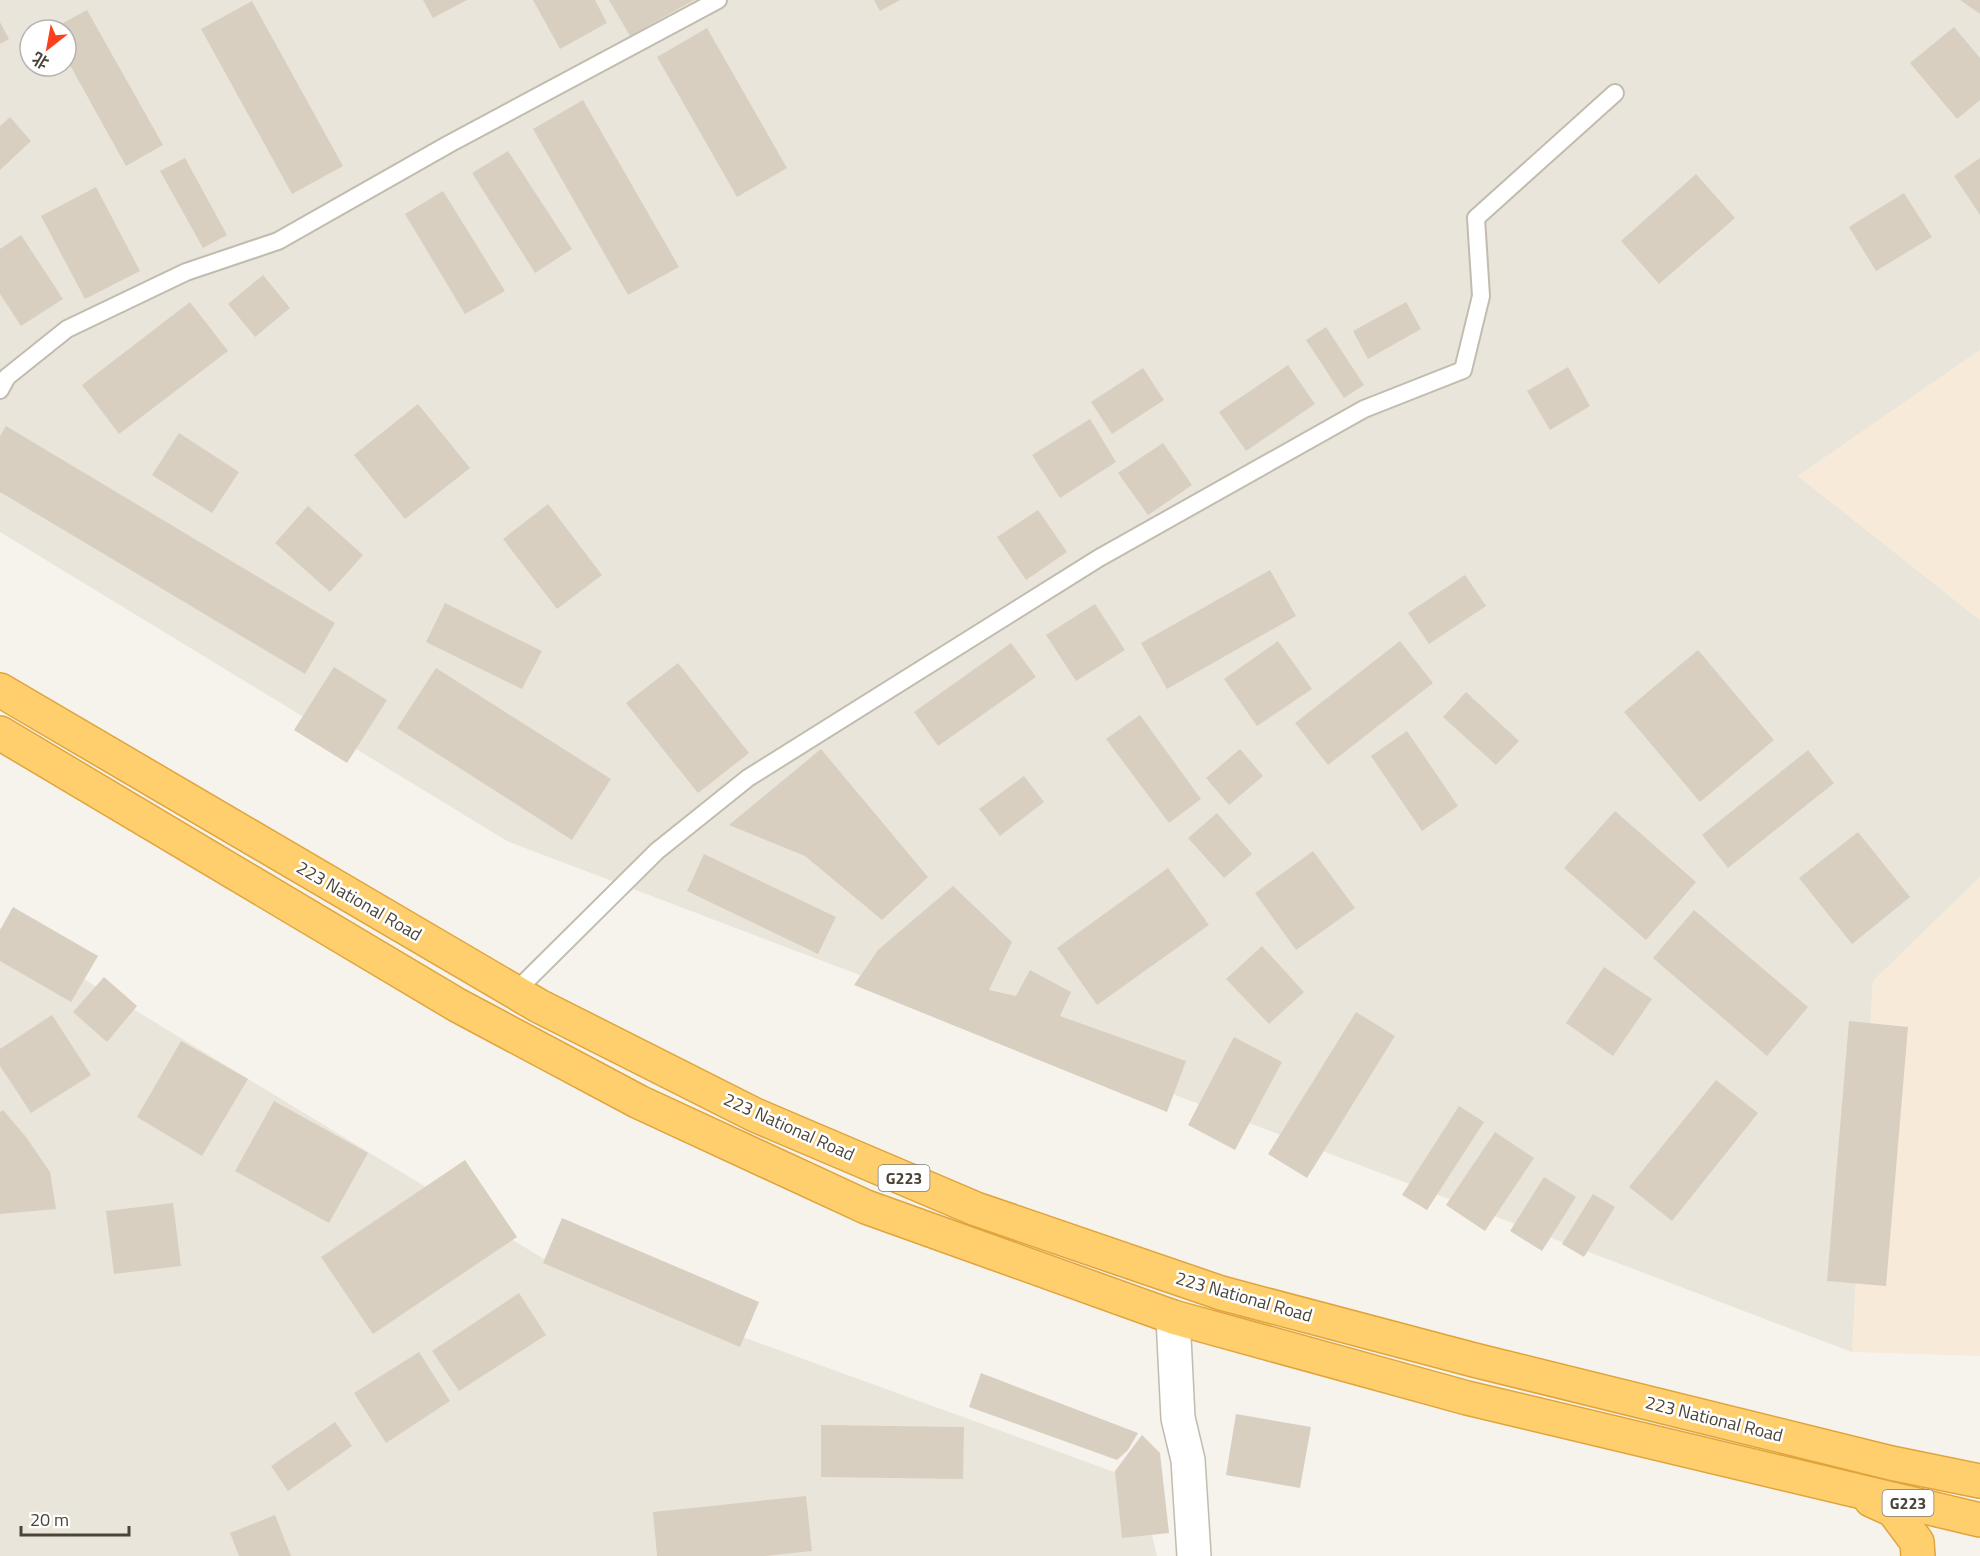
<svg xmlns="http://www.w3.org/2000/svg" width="1980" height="1556" font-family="'Titillium Web','Noto Sans SC',sans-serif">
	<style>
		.residential { fill: #eae5da; fill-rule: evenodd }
		.commercial { fill: #f7ead8 }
		.building { fill: #d8cfc1 }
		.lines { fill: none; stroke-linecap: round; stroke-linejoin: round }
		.lane-casing { stroke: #c2bbae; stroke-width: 20 }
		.street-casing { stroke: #c2bbae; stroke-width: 36 }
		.highway-casing { stroke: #e0a43c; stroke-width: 36 }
		.lane { stroke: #fff; stroke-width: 16 }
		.street { stroke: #fff; stroke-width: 33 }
		.highway { stroke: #ffcf6e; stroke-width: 33 }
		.labels { text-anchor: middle; stroke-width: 5; stroke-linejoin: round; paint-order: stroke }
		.shield { fill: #fff; stroke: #817c74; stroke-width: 1.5 }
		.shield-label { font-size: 16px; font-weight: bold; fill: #4b4439 }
		.street-label { font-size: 18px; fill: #4b4439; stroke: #fff }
	</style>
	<rect width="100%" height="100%" fill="#f6f3ec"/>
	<!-- residential -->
	<g class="residential">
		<path d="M0,0H1980V350L1798,476L1980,620V877L1873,981L1852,1352L507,841L0,532ZM30,30H66V66H30Z"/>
		<polygon points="0,928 567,1273 1139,1481 1157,1556 0,1556"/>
	</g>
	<!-- commercial -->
	<g class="commercial">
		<polygon points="1980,350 1980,620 1798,476"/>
		<polygon points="1980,877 1980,1356 1852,1352 1873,981"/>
	</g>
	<!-- building -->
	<g class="building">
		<polygon points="423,0 467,0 433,18"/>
		<polygon points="533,0 595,0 607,23 560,49"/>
		<polygon points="609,0 694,0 630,36"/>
		<polygon points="874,0 900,0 880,11"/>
		<polygon points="1960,0 1980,0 1980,14"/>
		<polygon points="252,1 343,166 292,194 201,29"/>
		<polygon points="87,10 163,145 126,166 66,58 66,30 50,30"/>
		<polygon points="0,22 9,39 0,44"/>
		<polygon points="1954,27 1980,58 1980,100 1957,119 1910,63"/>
		<polygon points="707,28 787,168 737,197 657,57"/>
		<polygon points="583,100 679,267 628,295 533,129"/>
		<polygon points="10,117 31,141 0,170 0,126"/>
		<polygon points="508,151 572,249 535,273 472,173"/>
		<polygon points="185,158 227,235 203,248 160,171"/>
		<polygon points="1980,158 1980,215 1954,176"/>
		<polygon points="1696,174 1735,218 1659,284 1621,241"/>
		<polygon points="96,187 140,271 85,299 41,216"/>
		<polygon points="443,191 505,291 465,314 405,214"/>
		<polygon points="1904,193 1932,237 1876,271 1849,227"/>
		<polygon points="21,235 63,299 21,326 0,294 0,249"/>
		<polygon points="263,275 290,308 255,337 228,304"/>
		<polygon points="190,302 228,351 119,434 82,385"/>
		<polygon points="1406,302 1421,329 1368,359 1353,331"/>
		<polygon points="1326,327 1364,385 1344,398 1306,340"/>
		<polygon points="1288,365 1315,404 1246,451 1219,412"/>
		<polygon points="1568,367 1590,406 1550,430 1527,391"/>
		<polygon points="1143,368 1164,400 1112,434 1091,402"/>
		<polygon points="418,404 470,468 405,519 354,455"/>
		<polygon points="1090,419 1116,462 1060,498 1032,455"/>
		<polygon points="6,426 335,623 305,674 0,492 0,436"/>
		<polygon points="179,433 239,472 212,513 152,475"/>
		<polygon points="1163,443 1192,485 1148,515 1118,473"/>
		<polygon points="548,504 602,575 557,609 503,539"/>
		<polygon points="308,506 363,555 330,592 275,543"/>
		<polygon points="1038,510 1067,552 1026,580 997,537"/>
		<polygon points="1270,570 1296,616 1167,689 1141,643"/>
		<polygon points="1465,575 1486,606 1429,644 1408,613"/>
		<polygon points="445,603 542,651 522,689 426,642"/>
		<polygon points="1095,604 1125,650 1076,681 1046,635"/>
		<polygon points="1278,641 1312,689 1257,726 1224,679"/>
		<polygon points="1400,641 1433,683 1328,765 1295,723"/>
		<polygon points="1011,643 1036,677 938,746 914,712"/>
		<polygon points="1698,650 1774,740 1700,802 1624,712"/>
		<polygon points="678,663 749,753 698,793 626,703"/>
		<polygon points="334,667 387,700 347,763 294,730"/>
		<polygon points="436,668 611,779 572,840 397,728"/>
		<polygon points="1466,692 1519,741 1496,765 1443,717"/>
		<polygon points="1140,715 1201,799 1169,823 1106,739"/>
		<polygon points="1407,731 1458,806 1422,831 1371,756"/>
		<polygon points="821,749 928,877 882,920 805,856 729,825"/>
		<polygon points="1240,749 1263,776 1229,805 1206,778"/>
		<polygon points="1808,750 1834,783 1728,868 1702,835"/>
		<polygon points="1024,776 1044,802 1000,836 979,809"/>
		<polygon points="1615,811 1696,882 1646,940 1564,868"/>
		<polygon points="1217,813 1252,854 1224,878 1188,838"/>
		<polygon points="1858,832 1910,897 1852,944 1799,878"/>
		<polygon points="1313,851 1355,908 1296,950 1255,893"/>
		<polygon points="704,854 836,917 818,954 687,891"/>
		<polygon points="1168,868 1209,925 1097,1005 1057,948"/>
		<polygon points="953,886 1012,942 989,990 1016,996 1030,970 1071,992 1060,1016 1186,1061 1167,1112 854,985 878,950"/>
		<polygon points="13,907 98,956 71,1002 0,961 0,930"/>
		<polygon points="1694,910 1808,1007 1767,1056 1653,958"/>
		<polygon points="1262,946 1304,992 1269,1024 1226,979"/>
		<polygon points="1604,967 1652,999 1613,1056 1566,1023"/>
		<polygon points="104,977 137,1006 107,1042 73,1012"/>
		<polygon points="1356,1012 1395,1036 1307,1178 1268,1154"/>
		<polygon points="52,1015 91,1075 31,1113 0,1066 0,1049"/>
		<polygon points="1849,1021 1908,1027 1886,1286 1827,1281"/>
		<polygon points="1234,1037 1282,1062 1235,1150 1188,1125"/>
		<polygon points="181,1041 248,1079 202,1156 137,1117"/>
		<polygon points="1716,1080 1758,1113 1672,1221 1629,1187"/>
		<polygon points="274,1101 368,1153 329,1223 235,1171"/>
		<polygon points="1459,1106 1484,1122 1427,1210 1402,1195"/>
		<polygon points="3,1110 26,1137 50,1172 56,1209 0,1214 0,1112"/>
		<polygon points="1495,1132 1534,1158 1485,1231 1446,1205"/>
		<polygon points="465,1160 517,1237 373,1334 321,1257"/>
		<polygon points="1544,1177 1576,1197 1542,1251 1510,1231"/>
		<polygon points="1593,1194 1615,1207 1584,1257 1562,1244"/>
		<polygon points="173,1203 181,1266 114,1274 106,1211"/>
		<polygon points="562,1218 759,1302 740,1347 543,1263"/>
		<polygon points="519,1293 546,1335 459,1391 432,1351"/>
		<polygon points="419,1352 450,1401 386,1443 354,1393"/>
		<polygon points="981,1373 1138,1433 1128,1450 1117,1460 969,1407"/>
		<polygon points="1236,1414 1311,1427 1300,1488 1226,1475"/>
		<polygon points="335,1422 352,1446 288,1491 271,1466"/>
		<polygon points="821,1425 964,1427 963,1479 821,1477"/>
		<polygon points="1142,1435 1160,1453 1169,1533 1122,1538 1115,1471"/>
		<polygon points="806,1496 812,1551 765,1556 657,1556 653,1512"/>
		<polygon points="275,1515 291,1556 239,1556 230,1533"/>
	</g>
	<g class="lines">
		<defs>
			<g id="lane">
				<polyline points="0,390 7,377 67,329 186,272 278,241 449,144 718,0"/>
				<polyline points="515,992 657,851 748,778 1099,558 1364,409 1463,370 1481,296 1476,218 1615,93"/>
			</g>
			<polyline id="street" points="1173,1317 1178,1418 1188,1460 1194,1556"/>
			<g id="highway">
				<polyline points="0,690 539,1006 755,1115 976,1209 1221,1293 1474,1360 1891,1463 1980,1481"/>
				<polyline points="0,733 457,1005 639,1102 866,1207 1173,1317 1467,1398 1980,1520"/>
				<polyline points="1871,1500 1893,1510 1917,1542 1918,1556"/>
			</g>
		</defs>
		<!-- lane casing -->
		<use href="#lane" class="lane-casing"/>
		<!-- street casing -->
		<use href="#street" class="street-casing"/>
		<!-- highway casing -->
		<use href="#highway" class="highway-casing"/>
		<!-- lane -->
		<use href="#lane" class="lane"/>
		<!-- street -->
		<use href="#street" class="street"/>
		<!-- highway -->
		<use href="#highway" class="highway"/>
	</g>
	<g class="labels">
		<!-- shield labels -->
		<g class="shield">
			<rect x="878.5" y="1165" width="51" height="26" rx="4.5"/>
			<rect x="1882.5" y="1490" width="51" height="26" rx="4.5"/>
		</g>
		<g class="shield-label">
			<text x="904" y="1184">G223</text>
			<text x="1908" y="1509">G223</text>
		</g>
		<!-- street labels -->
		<g class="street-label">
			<text transform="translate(359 901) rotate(30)" y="6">223 National Road</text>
			<text transform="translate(789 1127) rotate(24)" y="6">223 National Road</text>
			<text transform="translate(1244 1297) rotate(16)" y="6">223 National Road</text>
			<text transform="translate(1714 1419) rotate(14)" y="6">223 National Road</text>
		</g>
	</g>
	<!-- north arrow -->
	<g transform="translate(48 48) rotate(211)"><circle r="28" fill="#ffffff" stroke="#b7b4b0" stroke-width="1.5"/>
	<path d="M0-4.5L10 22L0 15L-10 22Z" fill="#fc3f1d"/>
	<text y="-9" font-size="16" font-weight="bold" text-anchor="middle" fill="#4b4439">北</text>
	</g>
	<!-- scale -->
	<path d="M21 1526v9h108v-9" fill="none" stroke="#4b4439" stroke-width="3"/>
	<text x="30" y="1526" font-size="18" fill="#4b4439" stroke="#ffffff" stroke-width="4.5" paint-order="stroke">20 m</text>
</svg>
